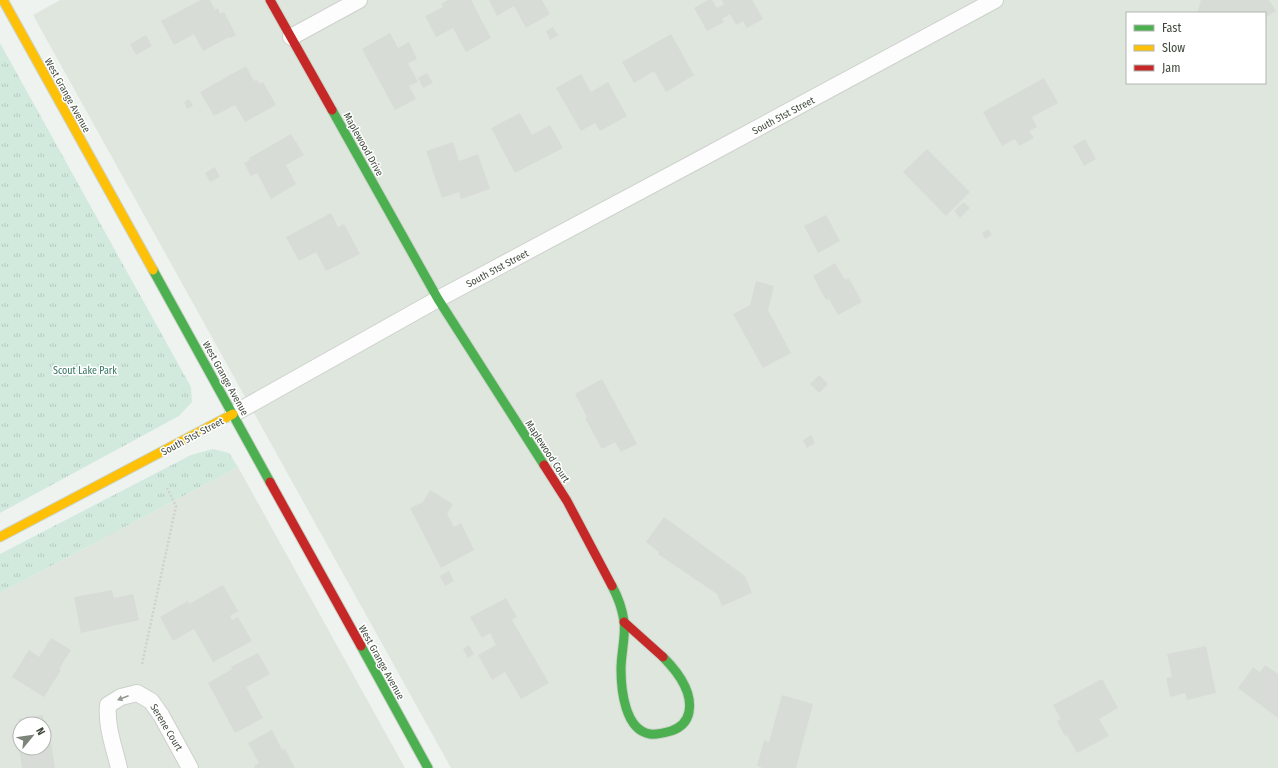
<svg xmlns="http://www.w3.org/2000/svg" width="1278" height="768" font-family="'Fira Sans Condensed',sans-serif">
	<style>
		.residential { fill: #dfe6de; fill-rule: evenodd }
		.park { fill: url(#park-tufts) }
		.building { fill: #d8dcd7 }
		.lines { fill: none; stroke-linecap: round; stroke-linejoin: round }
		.street-casing { stroke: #cdd1cc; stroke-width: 18 }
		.fast-casing { stroke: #cbd4c9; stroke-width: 11 }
		.slow-casing { stroke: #cbd4c9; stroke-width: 11 }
		.jam-casing { stroke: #cbd4c9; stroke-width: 11 }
		.path { stroke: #cfd2cd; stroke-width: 2.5; stroke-dasharray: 2 2; stroke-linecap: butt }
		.street { stroke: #fdfdfd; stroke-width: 16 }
		.fast { stroke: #4caf50; stroke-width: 9 }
		.slow { stroke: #ffc107; stroke-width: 9 }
		.jam { stroke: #c62828; stroke-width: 9 }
		.oneway { fill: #949a92 }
		.labels { text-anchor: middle; stroke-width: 3; stroke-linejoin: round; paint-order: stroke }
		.street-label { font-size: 10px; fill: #3f493b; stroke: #fff }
		.park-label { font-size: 10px; fill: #347462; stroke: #fff }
	</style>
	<defs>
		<pattern id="park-tufts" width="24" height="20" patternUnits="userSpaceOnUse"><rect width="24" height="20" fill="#d2eade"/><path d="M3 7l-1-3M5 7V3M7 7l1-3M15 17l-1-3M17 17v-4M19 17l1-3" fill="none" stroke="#b5cabf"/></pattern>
	</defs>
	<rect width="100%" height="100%" fill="#eff3ef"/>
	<!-- residential -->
	<g class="residential">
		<path d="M60,0H1278V768H451L33,15ZM1127,13H1265V83H1127Z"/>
		<path d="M238,467L405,768H0V593ZM20,724H44V748H20Z"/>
	</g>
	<!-- park -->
	<g class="park">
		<polygon points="0,43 191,387 192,402 179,416 0,513"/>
		<polygon points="213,449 229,453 238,467 0,593 0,554 191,455"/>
	</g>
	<!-- building -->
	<g class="building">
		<polygon points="201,0 210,0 215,10 218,8 220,14 224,12 236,35 230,38 229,37 203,51 194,34 174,45 161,21"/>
		<polygon points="448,0 471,0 491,38 466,52 453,28 436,37 425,16 443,7 441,4"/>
		<polygon points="489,0 542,0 550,14 526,28 514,6 497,16"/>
		<polygon points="708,0 712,0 717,8 724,4 722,0 752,0 763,19 747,28 743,21 736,25 730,14 722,19 724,22 707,31 694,8"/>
		<polygon points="1201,0 1269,0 1276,11 1265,18 1265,13 1197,13"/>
		<polygon points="553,27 558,35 550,40 546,31"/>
		<polygon points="390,33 398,48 409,42 417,59 408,63 418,82 409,86 416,99 395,110 362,49"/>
		<polygon points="671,34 694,75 666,92 654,71 634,83 622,62"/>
		<polygon points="146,35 152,46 136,55 130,44"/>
		<polygon points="246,66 254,81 257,80 260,84 263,82 276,105 245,122 235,105 214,116 200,92"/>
		<polygon points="427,73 433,83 423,88 418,78"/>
		<polygon points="581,74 591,92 608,82 627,116 600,131 595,123 581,131 556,88"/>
		<polygon points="1044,78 1058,103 1032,117 1037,127 1029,131 1034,138 1019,146 1015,139 1002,146 983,112"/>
		<polygon points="189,99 193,106 187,109 184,102"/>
		<polygon points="520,113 532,135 550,125 563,148 515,173 491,128"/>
		<polygon points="291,134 304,155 286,165 296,184 271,199 257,173 251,176 244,163 250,160 249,158"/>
		<polygon points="1085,139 1096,159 1084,166 1073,146"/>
		<polygon points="453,142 459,161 478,154 490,189 461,199 459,192 442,198 426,151"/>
		<polygon points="927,149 970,192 946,216 903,172"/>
		<polygon points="215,167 220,177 210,182 205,173"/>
		<polygon points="964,202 970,208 960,218 954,211"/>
		<polygon points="331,213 338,227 344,224 360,254 326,271 316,252 299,261 286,237"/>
		<polygon points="826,215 840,241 818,253 804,226"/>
		<polygon points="988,229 992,235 985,239 982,233"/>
		<polygon points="835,263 845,280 849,278 862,302 838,315 829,299 826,300 813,276"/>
		<polygon points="756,281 774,286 768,310 791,353 763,368 733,314 750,305"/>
		<polygon points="819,375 828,384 819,393 810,384"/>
		<polygon points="602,379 637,444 621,452 615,442 602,449 585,418 587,417 575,394"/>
		<polygon points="811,435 815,443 807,448 803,440"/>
		<polygon points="430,490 453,504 447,514 454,527 461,523 474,550 441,568 410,508 423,502"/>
		<polygon points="664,517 745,576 752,593 722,606 717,594 658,554 659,552 646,542"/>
		<polygon points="449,571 454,581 445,586 440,576"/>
		<polygon points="223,585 238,611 230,616 232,620 238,617 252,641 213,662 194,629 173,641 160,617 188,601 189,604"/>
		<polygon points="112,590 114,598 133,594 139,620 81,633 74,597"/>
		<polygon points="506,598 517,617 512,620 549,683 521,699 505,672 492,680 478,655 496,645 490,633 482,638 470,617"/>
		<polygon points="51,638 71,650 59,669 61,670 44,697 12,677 29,650 39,657"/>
		<polygon points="469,645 474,654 468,658 463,649"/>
		<polygon points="1206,646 1216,693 1187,700 1185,693 1170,697 1166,678 1172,677 1167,654"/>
		<polygon points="258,653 270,674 246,687 263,718 235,733 208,683 232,669 231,667"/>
		<polygon points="1265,665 1278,674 1278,718 1238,688 1253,667 1260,672"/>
		<polygon points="1102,679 1118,708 1099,719 1109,736 1077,753 1067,735 1065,736 1057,721 1061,719 1053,705"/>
		<polygon points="782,695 813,704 796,768 763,768 757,766 764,740 769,742"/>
		<polygon points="43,715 44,724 19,724 18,719"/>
		<polygon points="44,730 46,736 50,736 55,768 22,768 18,741 20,741 20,748 44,748"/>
		<polygon points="272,730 282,750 285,749 295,768 255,768 254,766 259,763 248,743"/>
	</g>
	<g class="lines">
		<defs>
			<g id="street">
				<polyline points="291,37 359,0"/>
				<polyline points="233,414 438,299 704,157 995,0"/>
				<path d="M119,768C114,747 106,726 108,705L121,697L137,693L151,701L161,715L190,768"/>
			</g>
			<g id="fast">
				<polyline points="332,110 438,299 544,465"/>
				<polyline points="153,270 270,482"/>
				<path d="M612,586C618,597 622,608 624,621C626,636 621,654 621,669C621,690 625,730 650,734C657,735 664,733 671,731C680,728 687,722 689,712C693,691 677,671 663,657"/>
				<polyline points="361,646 428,768"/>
			</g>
			<g id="slow">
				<polyline points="3,0 153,270"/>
				<polyline points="0,537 233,414"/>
			</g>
			<g id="jam">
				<polyline points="270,0 332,110"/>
				<polyline points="544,465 567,501 612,586"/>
				<polyline points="270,482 361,646"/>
				<polyline points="624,622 663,657"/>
			</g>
		</defs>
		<!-- street casing -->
		<use href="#street" class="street-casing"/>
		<!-- fast casing -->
		<use href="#fast" class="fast-casing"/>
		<!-- slow casing -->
		<use href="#slow" class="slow-casing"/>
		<!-- jam casing -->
		<use href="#jam" class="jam-casing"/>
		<!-- path -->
		<polyline class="path" points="142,664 176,506 167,488"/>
		<!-- street -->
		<use href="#street" class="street"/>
		<!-- fast -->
		<use href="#fast" class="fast"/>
		<!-- slow -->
		<use href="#slow" class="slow"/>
		<!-- jam -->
		<use href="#jam" class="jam"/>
	</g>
	<!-- one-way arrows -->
	<defs><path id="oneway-solid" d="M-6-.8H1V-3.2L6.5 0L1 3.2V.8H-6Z"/></defs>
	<use class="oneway" href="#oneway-solid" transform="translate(123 698) rotate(159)"/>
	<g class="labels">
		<!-- street labels -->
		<g class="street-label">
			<text transform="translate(68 95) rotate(61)" y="4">West Grange Avenue</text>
			<text transform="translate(783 115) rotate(-28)" y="4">South 51st Street</text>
			<text transform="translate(364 144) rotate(61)" y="4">Maplewood Drive</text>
			<text transform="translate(497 268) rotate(-28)" y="4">South 51st Street</text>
			<text transform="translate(226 378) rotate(61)" y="4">West Grange Avenue</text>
			<text transform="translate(192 436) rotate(-28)" y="4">South 51st Street</text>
			<text transform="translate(548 451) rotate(57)" y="4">Maplewood Court</text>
			<text transform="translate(382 662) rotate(61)" y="4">West Grange Avenue</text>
			<text transform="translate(167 727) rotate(59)" y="4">Serene Court</text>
		</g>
		<!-- park labels -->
		<g class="park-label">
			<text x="85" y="374">Scout Lake Park</text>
		</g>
	</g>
	<!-- legend -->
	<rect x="1126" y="12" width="140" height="72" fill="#ffffff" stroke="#b2b6b1"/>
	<rect x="1134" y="25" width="20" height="6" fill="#4caf50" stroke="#b2b6b1"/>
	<text x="1162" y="32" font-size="12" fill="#3f493b">Fast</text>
	<rect x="1134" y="45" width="20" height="6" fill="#ffc107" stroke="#b2b6b1"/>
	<text x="1162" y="52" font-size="12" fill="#3f493b">Slow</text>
	<rect x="1134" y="65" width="20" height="6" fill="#c62828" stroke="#b2b6b1"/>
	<text x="1162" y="72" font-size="12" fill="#3f493b">Jam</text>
	<!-- north arrow -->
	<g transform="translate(32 736) rotate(61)"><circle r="19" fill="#ffffff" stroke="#b2b6b1"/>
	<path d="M0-3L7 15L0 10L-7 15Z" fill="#7d847a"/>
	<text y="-6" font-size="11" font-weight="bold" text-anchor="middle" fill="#3f493b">N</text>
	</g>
</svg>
